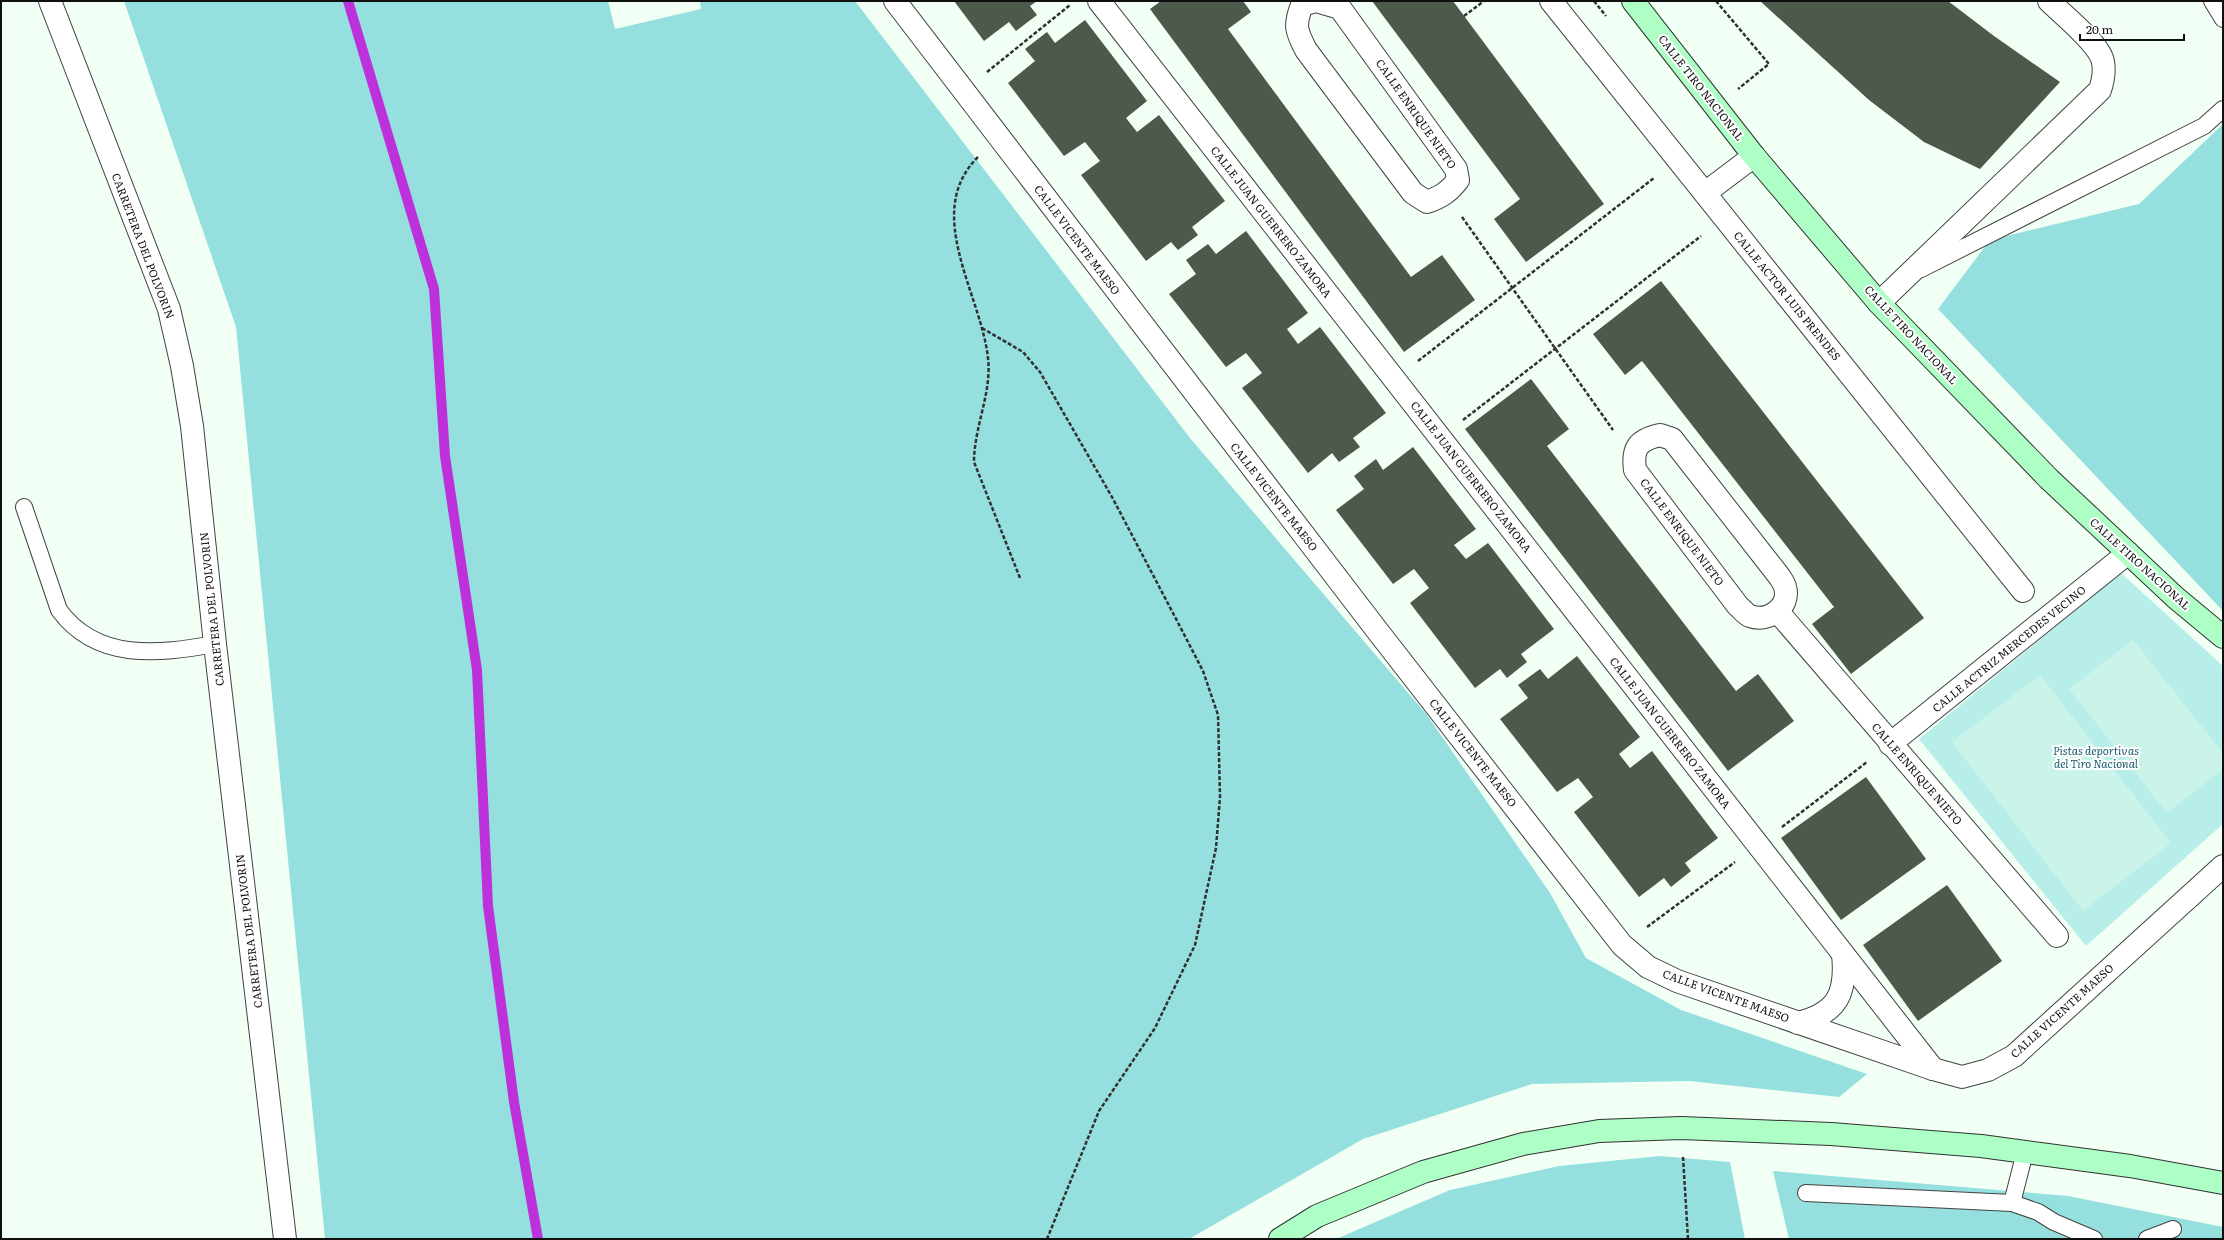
<svg xmlns="http://www.w3.org/2000/svg" width="2224" height="1240" font-family="Literata,serif">
	<style>
		.green { fill: #b7eee9 }
		.forest { fill: #95e0de }
		.pitch { fill: #caf4ea }
		.lines { fill: none; stroke-linecap: round; stroke-linejoin: round }
		.stream { stroke: #bc31da; stroke-width: 10 }
		.building { fill: #4d594b }
		.lane-casing { stroke: #424242; stroke-width: 18 }
		.street-casing { stroke: #424242; stroke-width: 24 }
		.secondary-casing { stroke: #313131; stroke-width: 24 }
		.path { stroke: #313131; stroke-width: 2.5; stroke-dasharray: 4 2; stroke-linecap: butt }
		.lane { stroke: #fff; stroke-width: 16 }
		.street { stroke: #fff; stroke-width: 22 }
		.secondary { stroke: #adffc6; stroke-width: 22 }
		.labels { text-anchor: middle; stroke-width: 4; stroke-linejoin: round; paint-order: stroke }
		.street-label { font-size: 11px; fill: #0f0f0f; stroke: #fff }
		.park-label { font-size: 11px; font-style: italic; fill: #195c6e; stroke: #fff }
	</style>
	<rect width="100%" height="100%" fill="#f2fff5"/>
	<!-- green -->
	<polygon class="green" points="2121,573 2223,666 2223,824 2086,946 1919,739"/>
	<!-- forest -->
	<g class="forest">
		<polygon points="124,1 608,1 615,29 701,9 700,1 855,1 1190,438 1427,715 1550,893 1586,958 1681,1010 1867,1074 1839,1097 1689,1081 1532,1084 1363,1139 1189,1239 325,1239 236,327"/>
		<polygon points="2223,124 2223,611 1938,309 1990,240 2139,204"/>
		<polygon points="1660,1156 1730,1162 1745,1239 1336,1239 1450,1190 1559,1166"/>
		<polygon points="1773,1171 2068,1196 2223,1227 2223,1239 1789,1239"/>
	</g>
	<!-- pitch -->
	<g class="pitch">
		<polygon points="2133,640 2223,753 2223,769 2167,813 2069,689"/>
		<polygon points="2040,675 2171,843 2083,911 1952,742"/>
	</g>
	<g class="lines">
		<!-- stream -->
		<polyline class="stream" points="348,1 434,289 445,456 477,670 488,906 514,1102 538,1239"/>
	</g>
	<!-- building -->
	<g class="building">
		<polygon points="954,1 1037,1 1030,6 1037,15 1016,31 1009,22 984,41"/>
		<polygon points="1161,1 1243,1 1251,12 1228,29 1411,277 1442,255 1475,300 1404,352 1150,9"/>
		<polygon points="1372,1 1453,1 1604,204 1526,262 1494,219 1520,199"/>
		<polygon points="1760,1 1948,1 1994,36 2060,82 1980,169 1924,142 1869,100"/>
		<polygon points="1085,20 1147,101 1126,118 1137,132 1159,115 1225,201 1192,227 1198,235 1178,250 1171,242 1146,261 1081,175 1100,161 1085,142 1064,156 1008,83 1035,61 1025,49 1047,32 1055,43"/>
		<polygon points="1246,231 1308,313 1287,329 1298,344 1320,327 1386,413 1353,438 1360,447 1339,462 1332,453 1308,473 1242,388 1262,373 1246,353 1226,367 1169,294 1196,274 1186,260 1208,244 1216,254"/>
		<polygon points="1661,281 1924,618 1851,674 1812,624 1834,607 1642,361 1625,375 1593,334"/>
		<polygon points="1531,379 1569,429 1547,446 1736,691 1758,674 1794,721 1728,771 1465,429"/>
		<polygon points="1413,447 1476,529 1454,545 1466,559 1488,543 1554,629 1521,654 1527,662 1507,678 1500,669 1475,688 1410,603 1429,588 1414,569 1393,584 1336,510 1364,489 1354,476 1376,459 1383,470"/>
		<polygon points="1577,656 1640,737 1619,754 1630,768 1652,751 1718,838 1685,863 1691,871 1671,887 1664,878 1639,897 1574,812 1593,797 1578,778 1557,792 1500,719 1528,698 1518,685 1540,669 1548,679"/>
		<polygon points="1866,777 1926,859 1841,920 1781,838"/>
		<polygon points="1947,885 2002,961 1918,1021 1863,945"/>
	</g>
	<g class="lines">
		<defs>
			<g id="lane">
				<polyline points="2212,1 2223,19"/>
				<polyline points="1921,269 2204,126 2223,109"/>
				<path d="M24,507L59,610C97,662 159,654 215,644"/>
				<polyline points="1806,1193 2012,1203 2038,1212 2054,1222 2094,1239"/>
				<polyline points="2012,1203 2025,1152"/>
				<polyline points="2147,1239 2173,1229"/>
			</g>
			<g id="street">
				<polyline points="50,1 169,309 182,366 192,426 215,644 285,1239"/>
				<polyline points="895,1 1376,629 1622,945 1648,967 1677,981 1933,1069 1962,1077 1988,1070 2014,1056 2223,866"/>
				<polyline points="1099,1 1933,1069"/>
				<path d="M1316,1L1340,8L1456,169L1458,180C1449,192 1441,197 1427,202L1413,193L1306,50C1296,31 1294,25 1302,5Z"/>
				<polyline points="1551,1 2023,591"/>
				<polyline points="1705,193 1754,156"/>
				<path d="M1879,303L2100,90C2103,81 2105,73 2103,62C2100,44 2063,15 2049,1"/>
				<path d="M1660,435L1672,439L1779,576C1781,579 1784,583 1785,587C1791,607 1768,623 1750,616C1746,615 1742,609 1738,606L1635,470C1632,448 1638,440 1660,435Z"/>
				<polyline points="1778,612 2057,936"/>
				<polyline points="1890,744 2128,553"/>
				<path d="M1798,1023C1838,1013 1847,993 1843,954"/>
			</g>
			<g id="secondary">
				<polyline points="1633,1 1754,156 1879,303 2049,479 2176,598 2223,637"/>
				<polyline points="1280,1239 1317,1216 1423,1172 1523,1144 1599,1131 1681,1128 1831,1134 1981,1146 2130,1166 2223,1183"/>
			</g>
		</defs>
		<!-- lane casing -->
		<use href="#lane" class="lane-casing"/>
		<!-- street casing -->
		<use href="#street" class="street-casing"/>
		<!-- secondary casing -->
		<use href="#secondary" class="secondary-casing"/>
		<!-- path -->
		<g class="path">
			<polyline points="1594,1 1606,16"/>
			<polyline points="1716,1 1769,64 1738,89"/>
			<polyline points="1464,16 1484,1"/>
			<polyline points="987,72 1070,5"/>
			<path d="M978,157C922,212 981,294 988,358C992,393 974,427 974,462L1020,578"/>
			<polyline points="1462,217 1613,430"/>
			<polyline points="982,328 1023,352 1040,372 1112,497 1174,615 1203,671 1218,715 1220,797 1216,848 1195,945 1155,1028 1099,1111 1047,1239"/>
			<polyline points="1418,361 1654,178"/>
			<polyline points="1463,420 1701,236"/>
			<polyline points="1782,827 1867,762"/>
			<polyline points="1647,927 1735,862"/>
			<polyline points="1683,1157 1688,1239"/>
		</g>
		<!-- lane -->
		<use href="#lane" class="lane"/>
		<!-- street -->
		<use href="#street" class="street"/>
		<!-- secondary -->
		<use href="#secondary" class="secondary"/>
	</g>
	<g class="labels">
		<!-- street labels -->
		<g class="street-label">
			<text transform="translate(1701 88) rotate(52)" y="4">CALLE TIRO NACIONAL</text>
			<text transform="translate(1416 114) rotate(55)" y="4">CALLE ENRIQUE NIETO</text>
			<text transform="translate(1271 222) rotate(52)" y="4">CALLE JUAN GUERRERO ZAMORA</text>
			<text transform="translate(1077 240) rotate(53)" y="4">CALLE VICENTE MAESO</text>
			<text transform="translate(143 246) rotate(69)" y="4">CARRETERA DEL POLVORIN</text>
			<text transform="translate(1787 296) rotate(51)" y="4">CALLE ACTOR LUIS PRENDES</text>
			<text transform="translate(1911 335) rotate(47)" y="4">CALLE TIRO NACIONAL</text>
			<text transform="translate(1471 477) rotate(52)" y="4">CALLE JUAN GUERRERO ZAMORA</text>
			<text transform="translate(1274 497) rotate(52)" y="4">CALLE VICENTE MAESO</text>
			<text transform="translate(1682 532) rotate(53)" y="4">CALLE ENRIQUE NIETO</text>
			<text transform="translate(2140 564) rotate(42)" y="4">CALLE TIRO NACIONAL</text>
			<text transform="translate(212 609) rotate(-96)" y="4">CARRETERA DEL POLVORIN</text>
			<text transform="translate(2009 649) rotate(-39)" y="4">CALLE ACTRIZ MERCEDES VECINO</text>
			<text transform="translate(1670 733) rotate(52)" y="4">CALLE JUAN GUERRERO ZAMORA</text>
			<text transform="translate(1473 753) rotate(52)" y="4">CALLE VICENTE MAESO</text>
			<text transform="translate(1917 774) rotate(49)" y="4">CALLE ENRIQUE NIETO</text>
			<text transform="translate(249 931) rotate(-97)" y="4">CARRETERA DEL POLVORIN</text>
			<text transform="translate(1726 996) rotate(20)" y="4">CALLE VICENTE MAESO</text>
			<text transform="translate(2062 1011) rotate(-42)" y="4">CALLE VICENTE MAESO</text>
		</g>
		<!-- park labels -->
		<g class="park-label">
			<text x="2096" y="755">Pistas deportivas<tspan x="2096" dy="13">del Tiro Nacional</tspan></text>
		</g>
	</g>
	<!-- border -->
	<rect width="2224" height="1240" fill="none" stroke="#0f0f0f" stroke-width="4"/>
	<!-- scale -->
	<path d="M2080 34v6h104v-6" fill="none" stroke="#0f0f0f" stroke-width="2"/>
	<text x="2086" y="34" font-size="12" fill="#0f0f0f" stroke="#ffffff" stroke-width="3" paint-order="stroke">20 m</text>
</svg>
